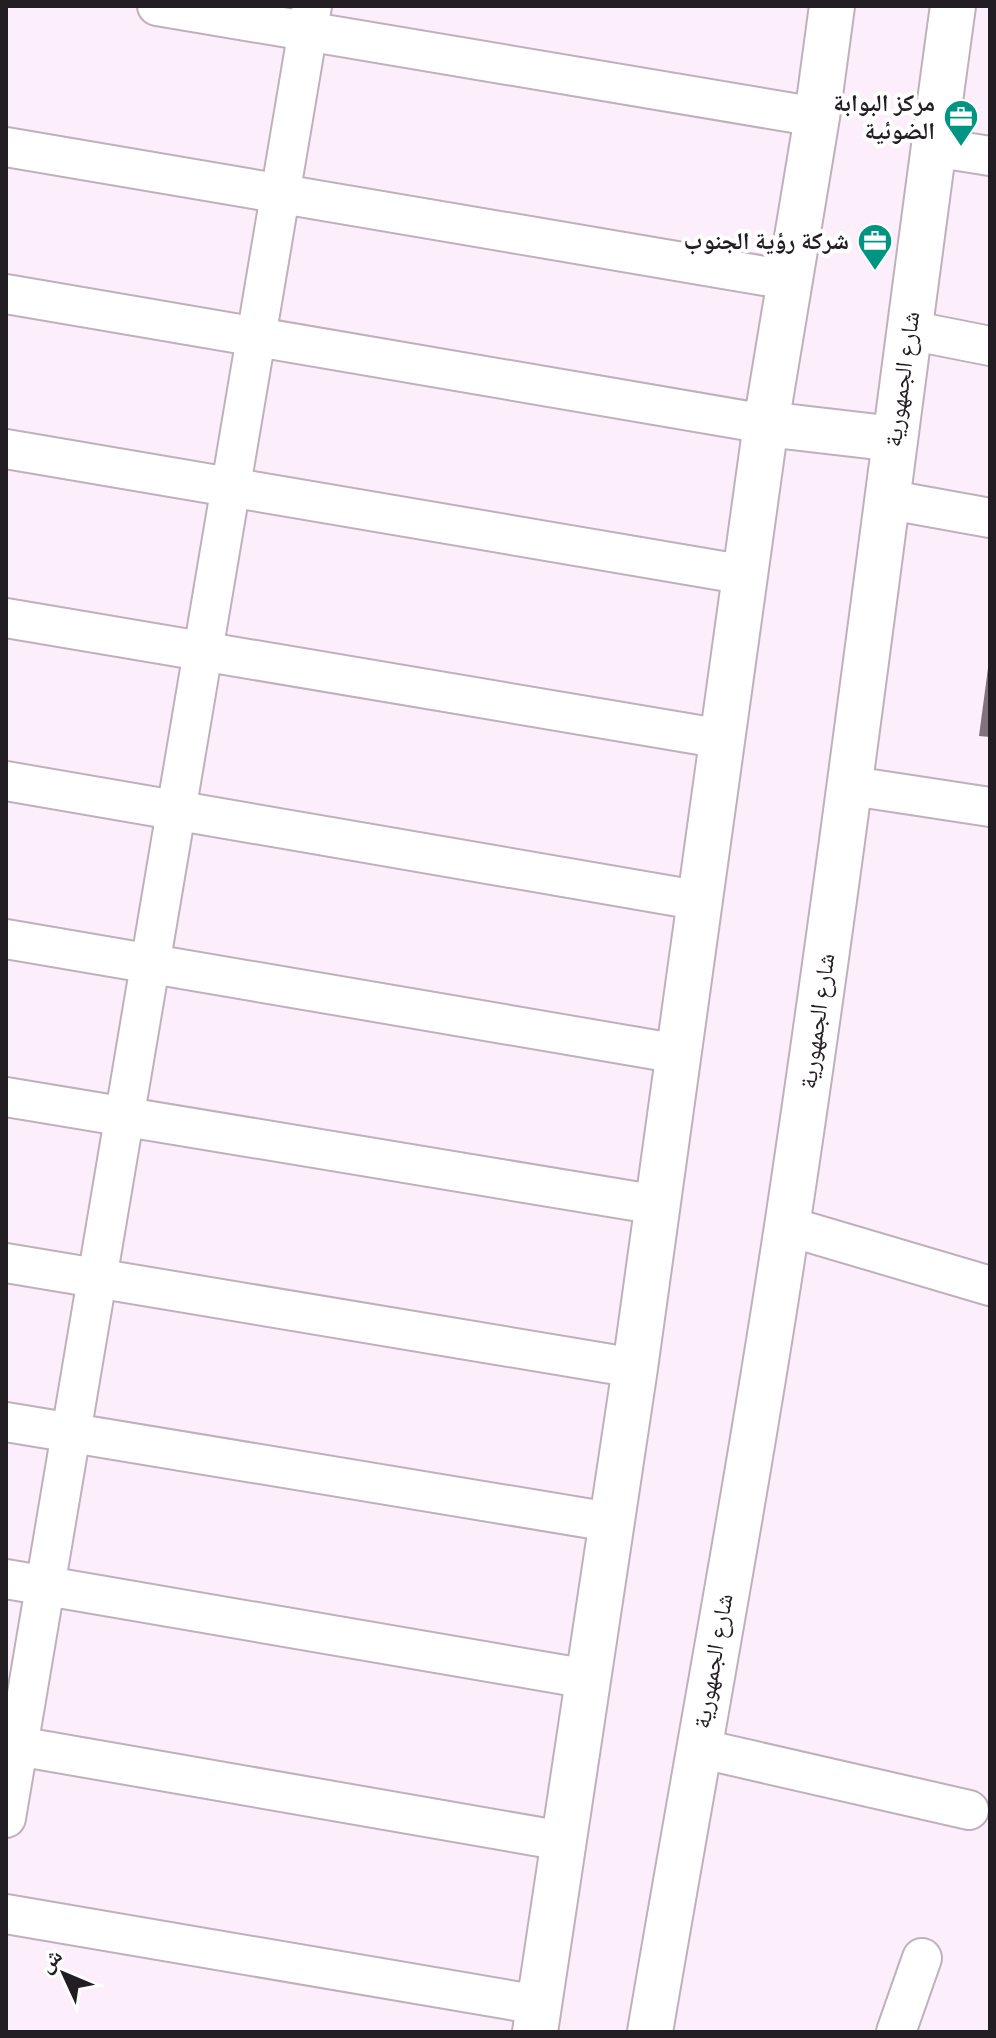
<svg xmlns="http://www.w3.org/2000/svg" width="996" height="2038" font-family="'Roboto Condensed','Noto Naskh Arabic',sans-serif">
	<style>
		.building { fill: #80737e }
		.lines { fill: none; stroke-linecap: round; stroke-linejoin: round }
		.minor-casing { stroke: #bfb1bc; stroke-width: 42 }
		.major-casing { stroke: #bfb1bc; stroke-width: 48 }
		.minor { stroke: #fff; stroke-width: 38 }
		.major { stroke: #fff; stroke-width: 44 }
		.labels { text-anchor: middle; stroke-width: 8; stroke-linejoin: round; paint-order: stroke }
		.poi-label { font-size: 24px; font-weight: bold; fill: #231e23; stroke: #fff; text-anchor: end }
		.street-label { font-size: 24px; fill: #231e23; stroke: #fff }
	</style>
	<rect width="100%" height="100%" fill="#fceefa"/>
	<!-- building -->
	<polygon class="building" points="988,668 990,668 990,737 979,736"/>
	<g class="lines">
		<defs>
			<g id="minor">
				<polyline points="157,6 817,117"/>
				<polyline points="6,147 788,280"/>
				<polyline points="933,147 990,156"/>
				<polyline points="6,294 766,424"/>
				<polyline points="909,330 990,346"/>
				<polyline points="6,449 746,575"/>
				<polyline points="885,499 990,518"/>
				<polyline points="6,618 723,739"/>
				<polyline points="6,781 702,901"/>
				<polyline points="852,786 990,807"/>
				<polyline points="6,939 679,1054"/>
				<polyline points="6,1097 658,1205"/>
				<polyline points="787,1226 990,1286"/>
				<polyline points="6,1263 635,1368"/>
				<polyline points="6,1422 610,1522"/>
				<polyline points="6,1579 588,1679"/>
				<polyline points="6,1744 563,1841"/>
				<polyline points="698,1748 969,1810"/>
				<polyline points="6,1818 312,6"/>
				<polyline points="6,1914 539,2005"/>
				<polyline points="896,2032 922,1958"/>
			</g>
			<g id="major">
				<polyline points="766,424 895,439"/>
				<polyline points="535,2032 635,1368 766,424 817,117 832,6"/>
				<path d="M650,2032C696,1761 747,1491 788,1220C849,816 897,411 953,6"/>
			</g>
		</defs>
		<!-- minor casing -->
		<use href="#minor" class="minor-casing"/>
		<!-- major casing -->
		<use href="#major" class="major-casing"/>
		<!-- minor -->
		<use href="#minor" class="minor"/>
		<!-- major -->
		<use href="#major" class="major"/>
	</g>
	<!-- icons -->
	<defs>
		<symbol id="office-pin" viewBox="-11 -11 22 30"><path d="M0 17L-7.5 6A9.5 9.5 0 1 1 7.5 6Z" fill="#009482" stroke="#fff"/><path d="M-6-3h4V-5.5h4V-3h4V5H-6ZM-1-4.5V-3h2v-1.5ZM-6 0V1H6V0Z" fill="#fff"/></symbol>
	</defs>
	<g fill-rule="evenodd">
		<use href="#office-pin" x="941" y="97" width="40" height="54"/>
		<use href="#office-pin" x="855" y="221" width="40" height="54"/>
	</g>
	<g class="labels">
		<!-- poi labels -->
		<g class="poi-label">
			<text x="935" y="111">مركز البوابة<tspan x="935" dy="28">الضوئية</tspan></text>
			<text x="849" y="249">شركة رؤية الجنوب</text>
		</g>
		<!-- street labels -->
		<g class="street-label">
			<text transform="translate(902 379) rotate(-82)" y="8">شارع الجمهورية</text>
			<text transform="translate(817 1021) rotate(-82)" y="8">شارع الجمهورية</text>
			<text transform="translate(713 1661) rotate(-80)" y="8">شارع الجمهورية</text>
		</g>
	</g>
	<!-- border -->
	<rect width="996" height="2038" fill="none" stroke="#231e23" stroke-width="16"/>
	<!-- north arrow -->
	<g transform="translate(64 1974) rotate(314)" stroke="#ffffff" stroke-width="6" paint-order="stroke">
	<path d="M0-6L14 30L0 20L-14 30Z" fill="#231e23"/>
	<text y="-12" font-size="22" font-weight="bold" text-anchor="middle" fill="#231e23">ش</text>
	</g>
</svg>
